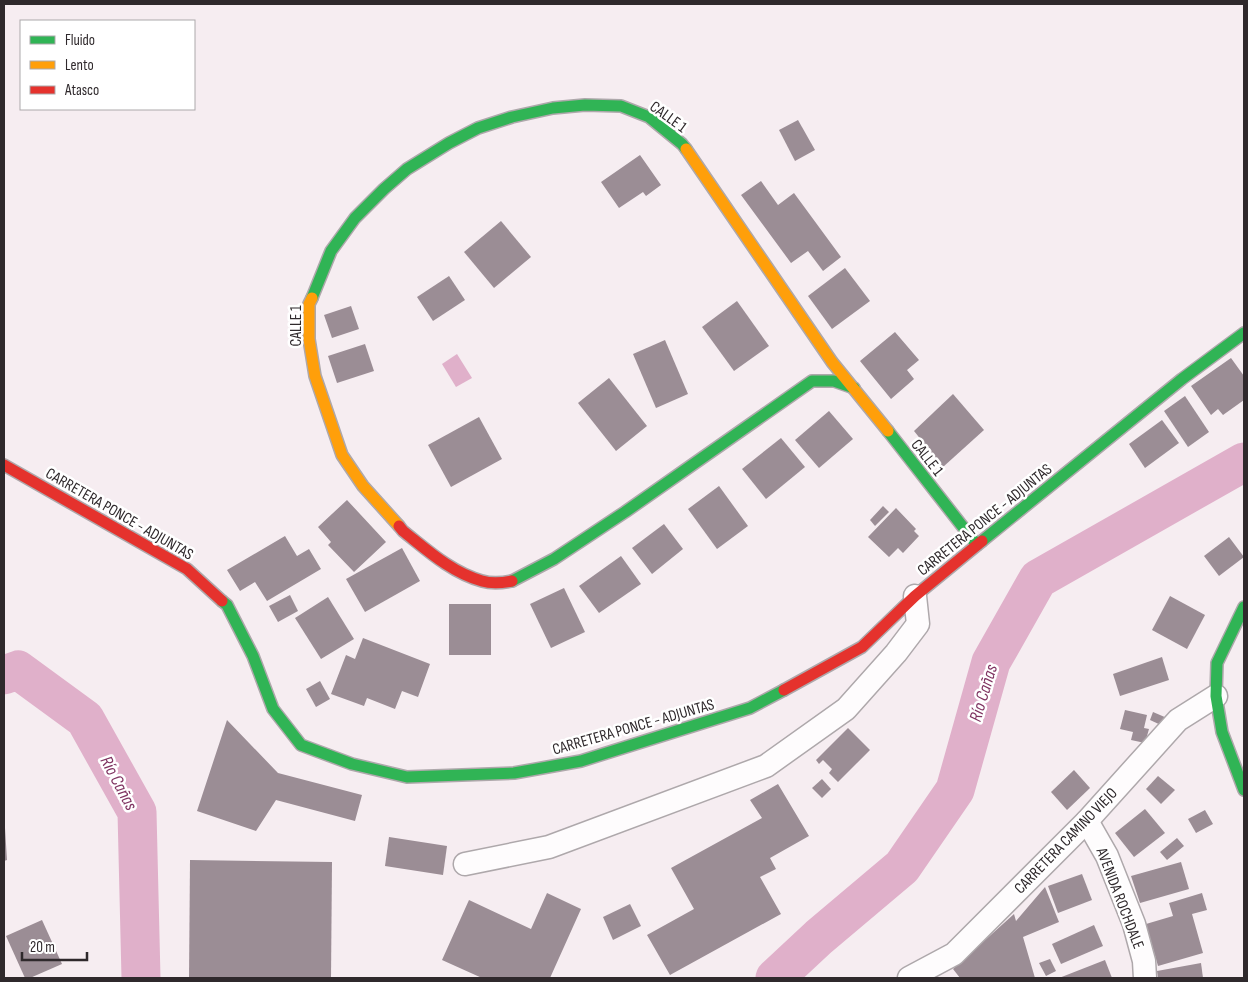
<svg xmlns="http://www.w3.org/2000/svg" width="1248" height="982" font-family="'Sofia Sans Condensed',sans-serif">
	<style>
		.water { fill: #e0b0ca }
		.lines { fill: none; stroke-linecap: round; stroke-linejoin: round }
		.river { stroke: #e0b0ca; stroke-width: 39 }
		.building { fill: #9b8d95 }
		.street-casing { stroke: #aea8ab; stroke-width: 25 }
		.fast-casing { stroke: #aea8ab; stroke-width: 14 }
		.slow-casing { stroke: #aea8ab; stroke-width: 14 }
		.jam-casing { stroke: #aea8ab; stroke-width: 14 }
		.street { stroke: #fefcfd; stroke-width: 22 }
		.fast { stroke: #30b455; stroke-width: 11 }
		.slow { stroke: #ff9f0a; stroke-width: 11 }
		.jam { stroke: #e5322d; stroke-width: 11 }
		.labels { text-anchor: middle; stroke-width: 5; stroke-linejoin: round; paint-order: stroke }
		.street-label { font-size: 16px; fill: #2f292c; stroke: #fff }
		.water-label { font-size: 18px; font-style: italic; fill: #7f3361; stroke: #fff }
	</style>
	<rect width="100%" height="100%" fill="#f6edf1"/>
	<!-- water -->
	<polygon class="water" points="457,354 472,378 456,387 442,364"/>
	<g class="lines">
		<!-- river -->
		<g class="river">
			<polyline points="4,675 18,670 85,719 137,812 141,978"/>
			<polyline points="775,978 819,937 902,867 955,790 991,662 1038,579 1244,462"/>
		</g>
	</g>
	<!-- building -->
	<g class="building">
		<polygon points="798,120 815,150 795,161 779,130"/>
		<polygon points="640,155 661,185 646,196 643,192 619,208 601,182"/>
		<polygon points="761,181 778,205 794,193 841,257 823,271 808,251 791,263 741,195"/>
		<polygon points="501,221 531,257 494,288 464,252"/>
		<polygon points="845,268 870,301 832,329 808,296"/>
		<polygon points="449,276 465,300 433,321 417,297"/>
		<polygon points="737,301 769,346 734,371 702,327"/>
		<polygon points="351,306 359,329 332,338 324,315"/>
		<polygon points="895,332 919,360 907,370 914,379 891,399 860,361"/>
		<polygon points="665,340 688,394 656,408 633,354"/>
		<polygon points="365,344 374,371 337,383 328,356"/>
		<polygon points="1231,358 1244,376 1244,400 1223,415 1218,409 1211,415 1191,386"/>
		<polygon points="609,378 647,426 616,451 578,403"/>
		<polygon points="953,394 984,430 943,467 914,431"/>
		<polygon points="1185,396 1209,432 1188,447 1164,411"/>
		<polygon points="829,411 853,439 819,468 795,440"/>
		<polygon points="479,417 502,459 451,487 428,445"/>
		<polygon points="1162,420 1179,443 1145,468 1129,444"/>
		<polygon points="781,438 805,467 766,499 742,469"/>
		<polygon points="719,486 748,526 717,549 688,509"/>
		<polygon points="347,500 386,542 354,572 328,545 331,542 318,527"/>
		<polygon points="883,506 889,512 875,526 870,520"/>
		<polygon points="896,508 916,529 914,531 919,536 903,553 898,548 889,557 868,537"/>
		<polygon points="664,524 683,549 652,574 632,548"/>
		<polygon points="285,536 297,556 309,549 321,569 267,601 255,582 240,591 227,570"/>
		<polygon points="1229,537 1244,557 1219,576 1204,556"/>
		<polygon points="402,548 420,581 365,612 346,579"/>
		<polygon points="621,556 641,584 599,613 579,586"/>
		<polygon points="564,588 585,632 551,648 530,604"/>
		<polygon points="290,595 298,611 278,622 269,606"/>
		<polygon points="1170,596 1205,615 1187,649 1152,630"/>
		<polygon points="328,597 354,639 321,659 295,618"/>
		<rect x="449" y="604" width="42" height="51"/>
		<polygon points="363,638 430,664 418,697 402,691 395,709 367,698 364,706 331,694 346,655 355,659"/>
		<polygon points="1162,657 1169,680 1120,696 1113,674"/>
		<polygon points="320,681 330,699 316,707 306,689"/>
		<polygon points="1125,710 1147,715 1144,728 1149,729 1145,743 1131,740 1133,732 1120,729"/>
		<polygon points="1153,712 1167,718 1163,726 1150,720"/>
		<polygon points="227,720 278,773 362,795 355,821 276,800 256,831 197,811"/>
		<polygon points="848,728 870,750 838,782 829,773 832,769 823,760 819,764 816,760"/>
		<polygon points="1074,770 1090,788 1067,810 1051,792"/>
		<polygon points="1158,776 1175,790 1161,804 1146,789"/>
		<polygon points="822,779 831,789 822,798 812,788"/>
		<polygon points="778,784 809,836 770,858 776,869 760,877 781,914 670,975 647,935 694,909 671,868 762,818 750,800"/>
		<polygon points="1145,809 1165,833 1134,857 1115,833"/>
		<polygon points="1205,810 1213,824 1196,833 1188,819"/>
		<polygon points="4,828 5,828 7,860 4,861"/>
		<polygon points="389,837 447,846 443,875 385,866"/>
		<polygon points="1177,838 1184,846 1167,860 1160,852"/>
		<polygon points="190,860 332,862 331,978 189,978"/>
		<polygon points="1181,862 1189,889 1140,903 1131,876"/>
		<polygon points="1082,874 1092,900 1058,913 1048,886"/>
		<polygon points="1045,887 1059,922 1023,937 1035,978 960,978 953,969 1014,914 1016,921"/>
		<polygon points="547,893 581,909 550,978 482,978 442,960 469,900 531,929"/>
		<polygon points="1202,893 1207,910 1192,914 1203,953 1158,966 1146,924 1173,916 1169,903"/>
		<polygon points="630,904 641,926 613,940 603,917"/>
		<polygon points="42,920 62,964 30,978 25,978 6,936"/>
		<polygon points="1094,925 1103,946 1061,964 1052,944"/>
		<polygon points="1050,959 1056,971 1046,976 1039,963"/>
		<polygon points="1105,960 1112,978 1059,978"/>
		<polygon points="1201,963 1203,978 1158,978 1157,971"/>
	</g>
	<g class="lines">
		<defs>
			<g id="street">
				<polyline points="1087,821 1107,856 1134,924 1144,961 1145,978"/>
				<polyline points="465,864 549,847 766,766 846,709 896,653 918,624 915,596"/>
				<polyline points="909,978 954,954 1087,821 1178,720 1216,696"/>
			</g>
			<g id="fast">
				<polyline points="312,298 331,251 355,218 384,189 407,169 449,143 478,128 512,117 553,108 585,105 621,106 649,117 682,144 686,149"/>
				<polyline points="888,431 977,545"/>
				<polyline points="982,541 1182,379 1244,333"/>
				<polyline points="512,581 554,559 625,512 812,381 834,381 854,388"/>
				<polyline points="222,601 227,605 253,656 273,709 301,745 352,764 407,777 514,773 581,761 750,708 784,690"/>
				<polyline points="1244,607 1217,663 1216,696 1222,732 1244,790"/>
			</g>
			<g id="slow">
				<polyline points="686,149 832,362 888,431"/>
				<polyline points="312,298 309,304 309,339 315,376 342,455 363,486 399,526"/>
			</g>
			<g id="jam">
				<polyline points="4,465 187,569 222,601"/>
				<path d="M399,526L403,531C427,550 452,573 482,581C492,584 502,583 512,581"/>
				<polyline points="784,690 862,647 915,596 982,541"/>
			</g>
		</defs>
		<!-- street casing -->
		<use href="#street" class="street-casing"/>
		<!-- fast casing -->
		<use href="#fast" class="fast-casing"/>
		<!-- slow casing -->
		<use href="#slow" class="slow-casing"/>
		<!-- jam casing -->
		<use href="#jam" class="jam-casing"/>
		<!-- street -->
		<use href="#street" class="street"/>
		<!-- fast -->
		<use href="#fast" class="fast"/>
		<!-- slow -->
		<use href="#slow" class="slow"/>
		<!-- jam -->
		<use href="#jam" class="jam"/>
	</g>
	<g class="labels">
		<!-- street labels -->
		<g class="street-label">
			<text transform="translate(669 116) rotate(36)" y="6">CALLE 1</text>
			<text transform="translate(295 326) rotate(-90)" y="6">CALLE 1</text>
			<text transform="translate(928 457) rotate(52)" y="6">CALLE 1</text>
			<text transform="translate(120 513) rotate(30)" y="6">CARRETERA PONCE - ADJUNTAS</text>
			<text transform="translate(984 519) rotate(-39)" y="6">CARRETERA PONCE - ADJUNTAS</text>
			<text transform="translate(633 726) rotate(-16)" y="6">CARRETERA PONCE - ADJUNTAS</text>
			<text transform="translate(1065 840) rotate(-46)" y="6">CARRETERA CAMINO VIEJO</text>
			<text transform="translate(1121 898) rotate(69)" y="6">AVENIDA ROCHDALE</text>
		</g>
		<!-- water labels -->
		<g class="water-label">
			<text transform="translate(983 693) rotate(-73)" y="6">Río Cañas</text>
			<text transform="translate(119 783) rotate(62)" y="6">Río Cañas</text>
		</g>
	</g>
	<!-- border -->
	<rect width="1248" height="982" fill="none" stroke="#2f292c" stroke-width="10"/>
	<!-- legend -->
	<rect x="20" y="20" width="175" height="90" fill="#ffffff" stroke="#aca9ab"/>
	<rect x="30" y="36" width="25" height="8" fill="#30b455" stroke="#aca9ab"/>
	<text x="65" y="45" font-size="15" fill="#2f292c">Fluido</text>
	<rect x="30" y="61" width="25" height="8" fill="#ff9f0a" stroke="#aca9ab"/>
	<text x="65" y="70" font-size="15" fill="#2f292c">Lento</text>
	<rect x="30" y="86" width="25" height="8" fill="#e5322d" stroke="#aca9ab"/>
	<text x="65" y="95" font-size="15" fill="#2f292c">Atasco</text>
	<!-- scale -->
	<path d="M22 952v8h65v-8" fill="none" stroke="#2f292c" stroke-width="2.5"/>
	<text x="30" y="952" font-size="15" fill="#2f292c" stroke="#ffffff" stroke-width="4" paint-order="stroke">20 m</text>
</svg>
